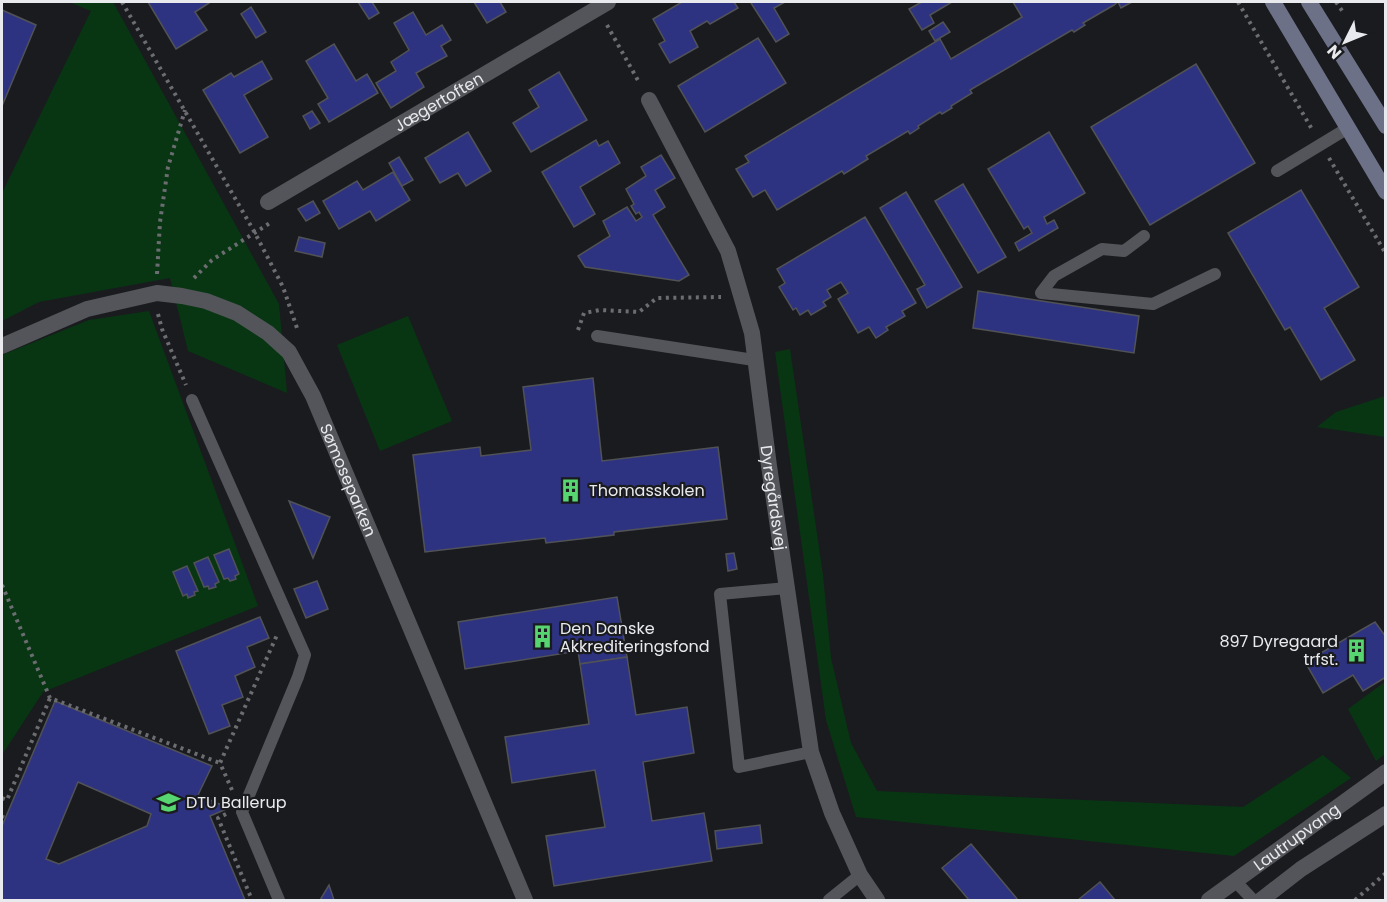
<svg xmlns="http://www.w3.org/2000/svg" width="1387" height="902" font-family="Poppins,sans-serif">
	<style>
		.green { fill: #083613 }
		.building { fill: #2e3381; stroke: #515256; stroke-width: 1.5; fill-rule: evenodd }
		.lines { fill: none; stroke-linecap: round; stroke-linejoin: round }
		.path { stroke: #6c6d71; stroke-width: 4; stroke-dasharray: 3 4.5; stroke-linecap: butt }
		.service { stroke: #54555a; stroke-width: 12 }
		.minor { stroke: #54555a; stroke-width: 16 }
		.tertiary { stroke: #54555a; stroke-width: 16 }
		.secondary { stroke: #6d7187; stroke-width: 16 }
		.labels { text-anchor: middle; stroke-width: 4.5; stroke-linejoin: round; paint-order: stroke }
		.street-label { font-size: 16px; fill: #e9eaed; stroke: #1a1b1f }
		.poi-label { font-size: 16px; fill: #e9eaed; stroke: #1a1b1f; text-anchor: start }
	</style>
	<rect width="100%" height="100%" fill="#1a1b1f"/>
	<!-- green -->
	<g class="green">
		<polygon points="69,2 113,2 279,304 287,393 188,351 170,278 39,302 2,321 2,193 91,11"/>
		<polygon points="149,311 258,606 43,692 2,755 2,355 89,320"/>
		<polygon points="408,316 452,421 380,451 337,345"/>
		<polygon points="790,349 823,575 831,658 851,743 877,791 1243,807 1323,755 1351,778 1234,856 856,817 826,720 775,352"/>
		<polygon points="1385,396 1385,437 1317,427 1336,412"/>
		<polygon points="1385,682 1385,754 1376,761 1348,709"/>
	</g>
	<!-- building -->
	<g class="building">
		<polygon points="148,2 208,2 209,3 195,12 207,30 176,49"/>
		<polygon points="358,2 372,2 379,13 369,19"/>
		<polygon points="474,2 500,2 506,12 487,23"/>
		<polygon points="682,2 734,2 738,8 710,24 707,21 690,31 698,47 670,63 659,44 665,41 653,19"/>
		<polygon points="753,2 785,2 774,8 789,34 776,42 751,3"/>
		<polygon points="919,2 952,2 930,15 934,23 922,30 909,9 920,3"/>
		<polygon points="1013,2 1132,2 1121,8 1118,2 1114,5 1083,23 1085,25 1074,32 1072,30 970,90 972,93 951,106 952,108 942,114 940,112 918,126 919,128 910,134 908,131 866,156 868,159 844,174 842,171 777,210 765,190 753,197 736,169 749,162 745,156 940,39 951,59 1022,17"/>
		<polygon points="251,7 266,32 256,38 241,14"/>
		<polygon points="2,10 36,25 2,106"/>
		<polygon points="413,12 426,35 442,25 451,40 441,46 447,56 416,73 424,87 391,108 376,83 396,71 391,62 409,50 394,23"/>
		<polygon points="943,22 950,32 935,41 929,31"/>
		<polygon points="758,38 786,83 705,132 678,86"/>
		<polygon points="334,44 356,81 367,74 378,93 329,122 318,104 328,98 306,61"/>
		<polygon points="262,61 272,79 244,95 268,137 240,153 203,90 231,73 234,77"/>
		<polygon points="1196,64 1255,163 1150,225 1091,127"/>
		<polygon points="559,72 587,120 531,152 513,123 539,107 529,90"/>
		<polygon points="312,111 320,123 310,129 303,116"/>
		<polygon points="468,132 491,171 466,186 458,173 440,183 425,158"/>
		<polygon points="1049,132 1085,193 1044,217 1047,224 1054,220 1058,228 1019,251 1015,243 1032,233 1028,226 1024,229 988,169"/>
		<polygon points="596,140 599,146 608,141 620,163 580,187 595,214 574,227 542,172"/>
		<polygon points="661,155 675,178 655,190 665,207 653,215 689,275 679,281 585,267 578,256 610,236 603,221 627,207 636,221 642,217 639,212 636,214 631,206 634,204 626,189 646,176 641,167"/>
		<polygon points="399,157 413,180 402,186 389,163"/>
		<polygon points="393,172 410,200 376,221 370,211 339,229 323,201 357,181 363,190"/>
		<polygon points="963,184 1006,257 978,273 935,201"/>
		<polygon points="1301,190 1359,287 1324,308 1355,360 1321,380 1290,327 1285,330 1228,233"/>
		<polygon points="906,192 962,287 927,308 917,289 925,285 880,208"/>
		<polygon points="313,201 320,213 306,221 298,209"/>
		<polygon points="865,217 916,303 902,311 905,316 886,327 888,330 876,338 869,327 858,333 838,299 848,293 841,282 827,290 831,297 823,302 826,306 811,315 808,310 800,315 796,308 793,310 779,287 785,283 777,269"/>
		<polygon points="299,237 325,243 322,257 295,251"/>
		<polygon points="978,291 1139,316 1134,353 973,328"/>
		<polygon points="593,378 602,461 718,447 727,519 614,532 614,535 546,543 545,538 425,552 413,455 480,447 481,456 531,450 523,387"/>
		<polygon points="289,501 330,517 313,558"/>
		<polygon points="229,549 239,574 235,576 236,579 230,581 228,578 224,579 214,555"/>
		<polygon points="734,553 737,569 728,571 726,554"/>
		<polygon points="208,557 219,582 215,584 216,587 209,589 208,586 204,587 194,563"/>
		<polygon points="187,566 198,591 194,592 195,595 188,598 187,594 183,596 173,572"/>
		<polygon points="317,581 328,609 306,618 294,589"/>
		<polygon points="617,597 627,657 580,664 578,651 465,669 458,622"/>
		<polygon points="260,617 269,638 247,647 255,667 235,676 243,697 222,705 230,726 209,734 176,651"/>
		<polygon points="1375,622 1386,637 1386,677 1363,691 1353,675 1323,693 1305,662"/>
		<polygon points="627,657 636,715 687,707 694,753 643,762 652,821 704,813 712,861 554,886 546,836 605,827 595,770 512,783 505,737 589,724 580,664"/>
		<path d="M55,701L212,766L198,795L229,808L210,816L245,900H2V826ZM78,782L151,814L147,826L59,864L46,859Z"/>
		<polygon points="760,825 762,843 717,849 715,831"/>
		<polygon points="971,844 1018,900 969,900 942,868"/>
		<polygon points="1100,882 1115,900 1078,900"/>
		<polygon points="329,885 334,900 320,900"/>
	</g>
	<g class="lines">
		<!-- path -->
		<g class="path">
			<polyline points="122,2 255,233 283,287 298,331"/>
			<polyline points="1238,2 1313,131"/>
			<polyline points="1336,2 1343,12"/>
			<polyline points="607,25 640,84"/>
			<polyline points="1329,158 1386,254"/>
			<polyline points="157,274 160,222 168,167 185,110"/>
			<polyline points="194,278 212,260 270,223"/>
			<polyline points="158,314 162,329 186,385"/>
			<polyline points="578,330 584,313 600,310 639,312 657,298 721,297"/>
			<polyline points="2,585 50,698 220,763"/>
			<polyline points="232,790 220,763 277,635"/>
			<polyline points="2,798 7,800 50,698"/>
			<polyline points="226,814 218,818 252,900"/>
			<polyline points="2,818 3,814"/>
			<polyline points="1355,900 1386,873"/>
		</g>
		<!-- service -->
		<g class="service">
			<polyline points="1277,171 1348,128"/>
			<polyline points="1144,236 1124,251 1102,249 1054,276 1041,293 1153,304 1215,274"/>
			<polyline points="597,336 754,360"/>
			<polyline points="192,400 305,655 298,677 242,812 279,900"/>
			<polyline points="787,588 720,594 739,767 811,752"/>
			<polyline points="1235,881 1253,900"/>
			<polyline points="829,900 860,875"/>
		</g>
		<!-- minor -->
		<g class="minor">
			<path id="s1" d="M649,100L728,251L752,333L769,466L811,752L832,813L860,875L877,900"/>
			<path id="s2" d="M268,202L608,2"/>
			<path id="s3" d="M2,346L87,309L157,293L182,296L206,301L237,313L268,333L289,352L313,396L525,900"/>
		</g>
		<!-- tertiary -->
		<g class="tertiary">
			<path id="s4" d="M1209,900L1386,772"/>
			<polyline points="1261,900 1301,869 1386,814"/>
		</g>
		<!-- secondary -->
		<g class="secondary">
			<polyline points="1273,2 1386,192"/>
			<polyline points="1309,2 1386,126"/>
		</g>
	</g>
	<!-- icons -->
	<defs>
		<symbol id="building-bare" viewBox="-9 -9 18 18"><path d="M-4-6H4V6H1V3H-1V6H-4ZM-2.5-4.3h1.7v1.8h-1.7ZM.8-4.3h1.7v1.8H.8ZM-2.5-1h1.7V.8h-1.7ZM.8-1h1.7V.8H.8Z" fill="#57d570" stroke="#1a1b1f" stroke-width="2.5" paint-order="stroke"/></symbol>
		<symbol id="university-bare" viewBox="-9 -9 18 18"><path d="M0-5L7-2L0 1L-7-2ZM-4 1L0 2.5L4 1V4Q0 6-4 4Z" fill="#57d570" stroke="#1a1b1f" stroke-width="2.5" paint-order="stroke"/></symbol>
	</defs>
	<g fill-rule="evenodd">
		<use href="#building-bare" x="554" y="474" width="33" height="33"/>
		<use href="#building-bare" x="526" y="620" width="33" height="33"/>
		<use href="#building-bare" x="1340" y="634" width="33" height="33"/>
		<use href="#university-bare" x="152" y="786" width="33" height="33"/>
	</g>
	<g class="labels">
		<!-- street labels -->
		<g class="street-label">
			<text dy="6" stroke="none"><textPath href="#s2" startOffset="198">Jægertoften</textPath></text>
			<text dy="6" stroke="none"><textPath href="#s3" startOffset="454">Sømoseparken</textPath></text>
			<text dy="6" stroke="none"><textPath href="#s1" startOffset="422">Dyregårdsvej</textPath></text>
			<text dy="6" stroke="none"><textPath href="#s4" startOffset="108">Lautrupvang</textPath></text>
		</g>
		<!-- poi labels -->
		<g class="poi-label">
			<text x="589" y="496">Thomasskolen</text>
			<text x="560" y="634">Den Danske<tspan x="560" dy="18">Akkrediteringsfond</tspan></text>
			<text x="1338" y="647" text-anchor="end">897 Dyregaard<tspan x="1338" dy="18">trfst.</tspan></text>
			<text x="186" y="808">DTU Ballerup</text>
		</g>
	</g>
	<!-- border -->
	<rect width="1387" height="902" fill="none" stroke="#e9eaed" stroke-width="6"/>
	<!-- north arrow -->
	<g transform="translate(1345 42) rotate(227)" stroke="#1a1b1f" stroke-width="4.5" paint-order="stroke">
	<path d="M0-4.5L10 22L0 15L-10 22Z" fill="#e9eaed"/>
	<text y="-9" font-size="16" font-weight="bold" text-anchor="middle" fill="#e9eaed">N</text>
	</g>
</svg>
